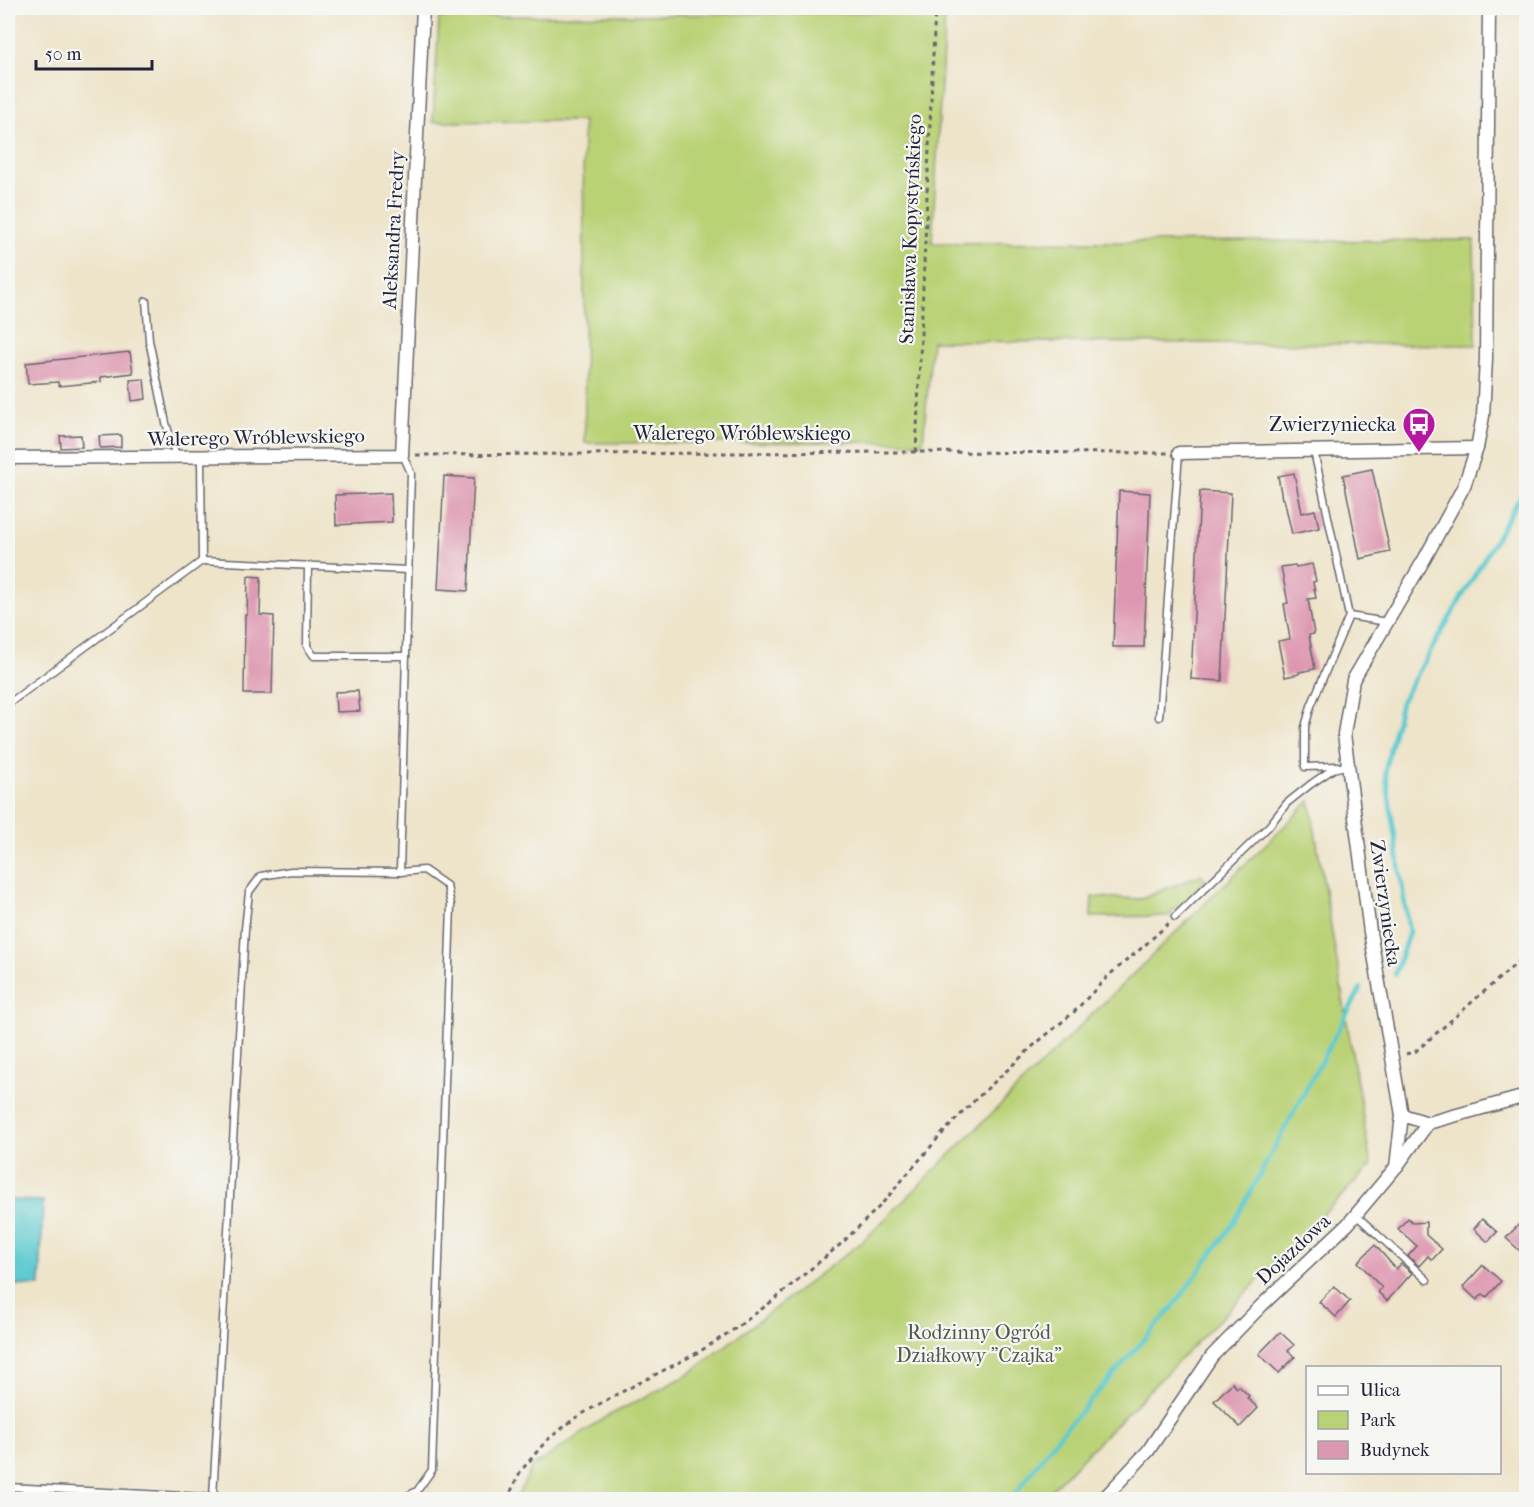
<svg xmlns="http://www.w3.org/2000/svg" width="1534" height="1507" font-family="'IM FELL French Canon',serif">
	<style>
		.green { fill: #bad276; stroke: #6e7a58; stroke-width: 1.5 }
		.water { fill: #5ccad0; stroke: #3f7686; stroke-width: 1.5 }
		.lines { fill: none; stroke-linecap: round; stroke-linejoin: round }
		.stream { stroke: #5ccad0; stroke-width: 4.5 }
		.building { fill: #dd97b0 }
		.lane-casing { stroke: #69666d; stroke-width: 9 }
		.street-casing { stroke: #69666d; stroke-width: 15 }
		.path { stroke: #69666d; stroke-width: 3; stroke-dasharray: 4.5 4.5; stroke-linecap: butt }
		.lane { stroke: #fff; stroke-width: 6 }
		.street { stroke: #fff; stroke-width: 12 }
		.labels { text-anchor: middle; stroke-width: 4.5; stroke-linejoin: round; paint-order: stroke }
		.street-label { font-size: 20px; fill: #22223b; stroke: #f6f6f2 }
		.poi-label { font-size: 20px; fill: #22223b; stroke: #f6f6f2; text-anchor: end }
		.park-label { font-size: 20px; fill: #50574d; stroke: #f6f6f2 }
	</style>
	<rect width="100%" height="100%" fill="#f6f6f2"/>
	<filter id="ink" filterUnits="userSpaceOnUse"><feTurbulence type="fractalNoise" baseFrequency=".0167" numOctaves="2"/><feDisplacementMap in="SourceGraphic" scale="12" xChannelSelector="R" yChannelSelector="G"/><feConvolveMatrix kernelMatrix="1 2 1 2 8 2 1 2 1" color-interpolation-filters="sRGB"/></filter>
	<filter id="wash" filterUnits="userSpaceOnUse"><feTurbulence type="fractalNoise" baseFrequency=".008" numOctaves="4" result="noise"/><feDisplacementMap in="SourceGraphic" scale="24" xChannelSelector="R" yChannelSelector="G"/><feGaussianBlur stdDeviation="1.35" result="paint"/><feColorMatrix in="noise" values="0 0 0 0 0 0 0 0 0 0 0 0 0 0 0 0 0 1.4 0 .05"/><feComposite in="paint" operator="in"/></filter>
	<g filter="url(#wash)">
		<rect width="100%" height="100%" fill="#eee4ca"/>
		<!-- green -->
		<g class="green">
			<polygon points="925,12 945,13 932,243 1474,240 1476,345 932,341 923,442 585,443 583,121 433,122 439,17"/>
			<polygon points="1310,801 1371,1166 1042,1499 516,1499 532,1467 608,1416 686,1376 863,1241 1078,1028"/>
			<polygon points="1200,875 1206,880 1168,916 1091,917 1092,897 1141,899"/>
		</g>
		<!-- water -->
		<polygon class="water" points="8,1200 43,1201 40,1286 8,1285"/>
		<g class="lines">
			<!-- stream -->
			<g class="stream">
				<polyline points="1395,974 1409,932 1385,770 1401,702 1520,497 1526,490"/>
				<polyline points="1011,1500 1051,1445 1173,1307 1233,1224 1361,988"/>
			</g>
		</g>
		<g id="blocks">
			<!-- building -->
			<g class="building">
				<polygon points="130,352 133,373 101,377 101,382 59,386 58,382 28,384 26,363"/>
				<polygon points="144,379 146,399 132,401 130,380"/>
				<polygon points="81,435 82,447 61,448 60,436"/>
				<polygon points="121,435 121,447 100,448 99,436"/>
				<polygon points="1372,469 1390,552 1360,559 1343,475"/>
				<polygon points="1294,473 1302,513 1315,510 1319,528 1292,534 1284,499 1282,499 1278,476"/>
				<polygon points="444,476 474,478 468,591 438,589"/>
				<polygon points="1119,491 1150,493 1144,647 1113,647"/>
				<polygon points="1200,491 1231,493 1222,681 1191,679"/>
				<polygon points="391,493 392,522 336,525 335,495"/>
				<polygon points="1312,564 1316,581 1313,582 1316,598 1308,599 1314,634 1309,635 1315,669 1299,672 1299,674 1285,677 1278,641 1290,639 1284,604 1288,603 1281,567 1295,565 1296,567"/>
				<polygon points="248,576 261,577 260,615 274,616 272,694 244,694 245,615 247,615"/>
				<polygon points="358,691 360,711 336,712 335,692"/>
				<polygon points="1527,1216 1527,1244 1520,1251 1506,1238"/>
				<polygon points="1408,1218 1413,1223 1426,1222 1426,1235 1442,1249 1432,1260 1428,1256 1419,1266 1408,1256 1417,1246 1398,1229"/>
				<polygon points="1482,1219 1497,1232 1488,1242 1474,1229"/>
				<polygon points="1375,1245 1396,1269 1401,1264 1412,1273 1387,1301 1378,1292 1382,1288 1358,1262"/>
				<polygon points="1483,1265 1501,1281 1487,1297 1483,1294 1477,1300 1463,1287"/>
				<polygon points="1334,1286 1350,1301 1336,1317 1319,1302"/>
				<polygon points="1280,1332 1294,1345 1288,1351 1295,1357 1279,1373 1259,1354"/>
				<polygon points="1232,1383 1237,1388 1239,1386 1249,1396 1247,1398 1258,1408 1240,1427 1214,1401"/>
			</g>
		</g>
	</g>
	<g filter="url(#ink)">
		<use href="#blocks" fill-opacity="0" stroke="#69666d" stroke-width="1.5"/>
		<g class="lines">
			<defs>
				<g id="lane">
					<polyline points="146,301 149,340 166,423 176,456"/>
					<polyline points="1314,451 1349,616 1387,622"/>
					<polyline points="202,561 408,570"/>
					<polyline points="308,566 307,646 314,656 406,656"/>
					<polyline points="8,704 202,561 201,457"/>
					<polyline points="1159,717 1179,453"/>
					<polyline points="1337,766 1305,767 1305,727 1311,706 1349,616"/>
					<polyline points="400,872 411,473 403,455"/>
					<polyline points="1175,917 1269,826 1287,803 1311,784 1333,769 1348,765"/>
					<polyline points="1356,1215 1427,1280"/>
					<polyline points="8,1487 265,1500"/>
					<polyline points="213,1497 245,929 249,892 261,876 291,871 400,872 424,870 447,886 451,905 432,1470 417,1491 400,1500"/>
				</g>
				<g id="street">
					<polyline points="1179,453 1477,448"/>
					<polyline points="8,458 402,455 423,8"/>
					<polyline points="1402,1115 1370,932 1344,734 1353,680 1425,558 1464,486 1477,448 1483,416 1486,359 1489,8"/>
					<polyline points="1397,1166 1428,1123"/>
					<polyline points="1101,1500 1108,1494 1148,1451 1212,1356 1262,1305 1348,1224 1396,1167 1402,1115 1428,1123 1526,1096"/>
				</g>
			</defs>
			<!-- lane casing -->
			<use href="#lane" class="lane-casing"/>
			<!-- street casing -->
			<use href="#street" class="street-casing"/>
			<!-- path -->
			<g class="path">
				<polyline points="916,452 935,8"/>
				<polyline points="416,455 890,452 1168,453"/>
				<polyline points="1406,1054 1416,1051 1526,955"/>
				<polyline points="507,1500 520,1472 546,1441 575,1418 610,1398 699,1352 736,1328 771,1302 842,1243 880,1206 939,1137 974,1101 1033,1046 1074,1012 1108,976 1144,946 1169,923"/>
			</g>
			<!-- lane -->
			<use href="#lane" class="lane"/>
			<!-- street -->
			<use href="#street" class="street"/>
		</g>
	</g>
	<!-- icons -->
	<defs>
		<symbol id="bus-pin" viewBox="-11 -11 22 30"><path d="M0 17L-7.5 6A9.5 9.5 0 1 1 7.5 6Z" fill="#b5179e" stroke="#f6f6f2"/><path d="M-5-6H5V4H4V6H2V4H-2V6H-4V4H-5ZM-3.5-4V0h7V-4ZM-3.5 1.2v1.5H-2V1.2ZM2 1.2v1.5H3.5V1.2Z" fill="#fff"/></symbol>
	</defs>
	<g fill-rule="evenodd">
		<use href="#bus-pin" x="1400" y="405" width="38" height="52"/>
	</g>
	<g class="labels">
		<!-- street labels -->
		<g class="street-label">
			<text transform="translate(910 229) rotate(-88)" y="7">Stanisława Kopystyńskiego</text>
			<text transform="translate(393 230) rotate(-87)" y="7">Aleksandra Fredry</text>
			<text x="742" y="440">Walerego Wróblewskiego</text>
			<text transform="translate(256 437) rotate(-1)" y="7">Walerego Wróblewskiego</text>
			<text transform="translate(1386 903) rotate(82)" y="7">Zwierzyniecka</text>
			<text transform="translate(1293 1249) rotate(-43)" y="7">Dojazdowa</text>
		</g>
		<!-- poi labels -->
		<g class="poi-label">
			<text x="1396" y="431">Zwierzyniecka</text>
		</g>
		<!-- park labels -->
		<g class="park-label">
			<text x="979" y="1339">Rodzinny Ogród<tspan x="979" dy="23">Działkowy "Czajka"</tspan></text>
		</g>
	</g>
	<!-- margin -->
	<rect width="1534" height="1507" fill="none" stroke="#f6f6f2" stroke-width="30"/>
	<!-- legend -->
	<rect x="1306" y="1366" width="195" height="108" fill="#f6f6f2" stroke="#a1a1a9" stroke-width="1.5"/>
	<rect x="1318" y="1386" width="30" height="9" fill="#ffffff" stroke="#a1a1a9" stroke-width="1.5"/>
	<text x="1360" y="1396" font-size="18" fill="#22223b">Ulica</text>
	<rect x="1318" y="1411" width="30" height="18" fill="#bad276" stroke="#a1a1a9" stroke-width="1.5"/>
	<text x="1360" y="1426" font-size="18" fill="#22223b">Park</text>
	<rect x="1318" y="1441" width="30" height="18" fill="#dd97b0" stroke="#a1a1a9" stroke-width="1.5"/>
	<text x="1360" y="1456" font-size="18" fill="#22223b">Budynek</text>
	<!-- scale -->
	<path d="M36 60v9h116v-9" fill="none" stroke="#22223b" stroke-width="3"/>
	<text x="45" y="60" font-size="18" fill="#22223b" stroke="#f6f6f2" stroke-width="4.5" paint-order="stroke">50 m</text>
</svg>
